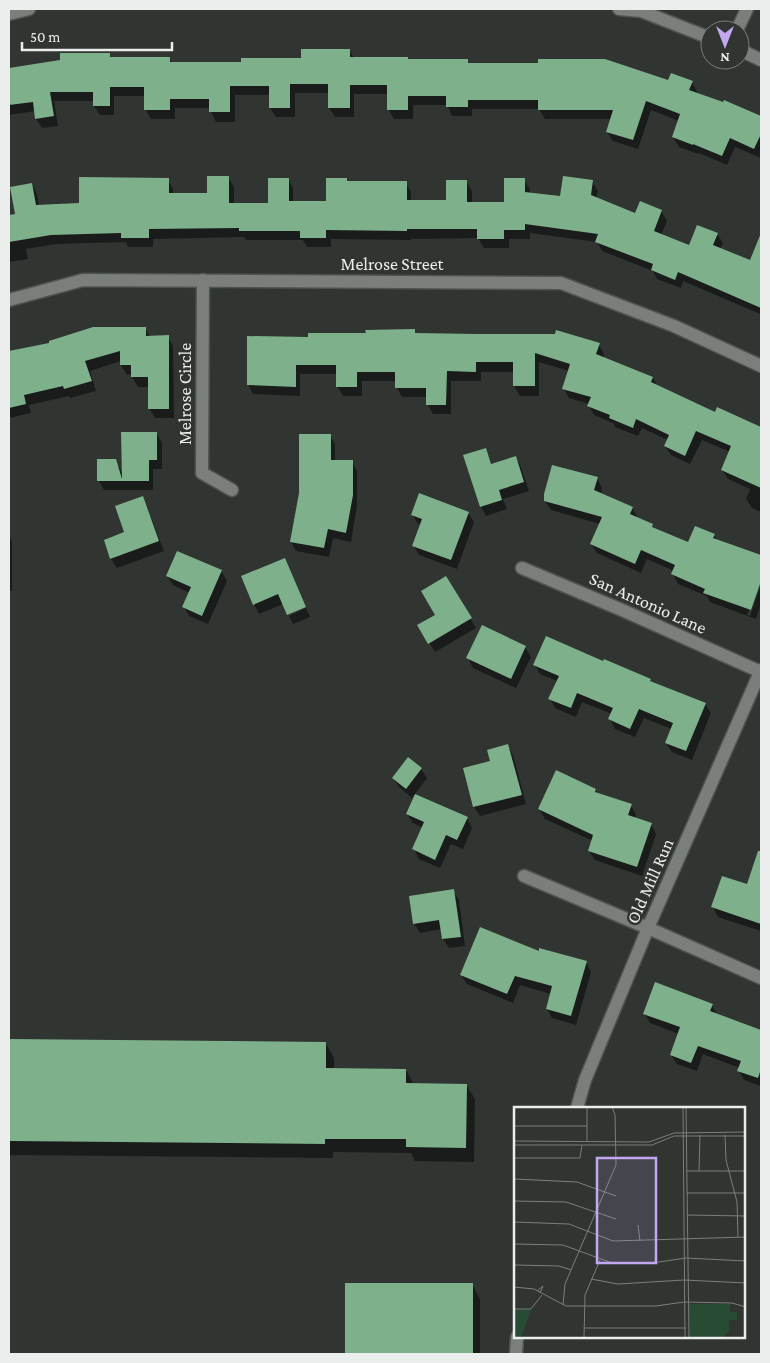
<svg xmlns="http://www.w3.org/2000/svg" width="770" height="1363" font-family="'Crimson Pro',serif">
	<style>
		.shadow { fill: #0007 }
		.building { fill: #7eb08b }
		.lines { fill: none; stroke-linecap: round; stroke-linejoin: round }
		.minor-casing { stroke: #4f5350; stroke-width: 15 }
		.minor { stroke: #7a7f7b; stroke-width: 12 }
		.labels { text-anchor: middle; stroke-width: 5; stroke-linejoin: round; paint-order: stroke }
		.street-label { font-size: 18px; fill: #ebeeec; stroke: #303531 }
		.inset-road { fill: none; stroke: #7b7f7c; stroke-width: 1 }
		.view { fill: #c4a7f1; fill-opacity: 0.15; stroke: #c4a7f1; stroke-width: 2.5 }
		.inset-edge { fill: none; stroke: #ebeeec; stroke-width: 2.5 }
	</style>
	<rect width="100%" height="100%" fill="#303531"/>
	<!-- shadow -->
	<g class="shadow">
		<polygon points="349,50 354,58 409,60 467,60 469,64 669,82 692,82 697,92 696,94 724,104 725,102 761,118 761,158 735,147 727,165 699,153 698,154 679,147 673,137 679,121 651,110 638,149 613,141 607,132 612,119 545,119 539,109 472,109 472,116 452,116 447,105 413,105 413,119 394,119 388,109 388,94 354,94 354,117 335,117 329,108 329,93 295,93 295,117 276,117 270,108 270,95 235,95 235,122 216,122 211,112 211,108 175,108 175,119 151,119 145,109 145,96 114,96 114,115 100,115 94,106 94,101 54,101 58,126 42,128 36,119 35,111 9,115 9,69 109,54 111,58 170,58 172,63 242,63 302,59"/>
		<polygon points="228,177 234,187 234,204 269,204 288,179 293,188 293,202 327,202 346,179 348,183 406,183 411,192 411,201 447,201 466,181 472,191 472,203 505,203 524,180 530,189 530,194 561,197 592,181 598,191 596,199 636,214 661,211 667,221 661,235 689,247 717,234 723,243 720,249 750,262 760,239 761,239 761,315 760,314 683,281 681,288 657,279 653,271 602,251 597,242 530,233 530,239 509,239 509,248 484,248 478,238 411,239 411,240 331,239 331,247 307,247 303,240 246,240 244,237 153,239 153,247 128,247 126,242 56,244 26,249 28,259 9,262 9,216 16,215 32,184 37,194 39,206 81,205 168,180 173,189 173,194 208,194"/>
		<polygon points="145,328 150,337 168,337 173,346 174,418 155,418 149,408 149,387 138,387 132,377 132,374 127,375 121,365 121,361 90,371 96,391 70,398 69,396 29,405 31,413 9,418 9,353 51,344"/>
		<polygon points="414,331 416,334 599,345 604,354 603,358 653,378 657,386 716,414 718,409 761,428 761,512 752,508 746,499 750,489 728,479 722,470 730,452 702,440 690,464 671,455 665,446 668,440 642,428 638,436 615,427 613,423 594,415 589,406 589,404 569,398 564,389 569,371 539,362 539,396 520,396 514,386 514,372 481,372 481,381 451,381 451,414 433,414 428,405 428,397 402,397 397,388 397,381 362,381 362,396 343,396 337,386 337,374 300,374 300,396 253,394 248,384 309,338"/>
		<polygon points="157,434 162,443 162,469 153,469 153,490 104,490 99,481 115,461 123,474"/>
		<polygon points="330,435 335,445 335,462 352,462 357,471 357,505 351,542 333,538 329,557 296,551 291,542"/>
		<polygon points="485,449 492,465 516,457 521,467 529,491 503,499 507,509 486,516 481,507"/>
		<polygon points="597,478 602,488 601,494 632,508 638,518 652,525 654,530 689,544 714,535 718,541 761,557 761,577 747,615 750,616 761,584 761,604 756,619 710,602 707,596 678,584 673,574 674,571 647,559 641,573 597,553 591,544 600,524 551,510 545,501"/>
		<polygon points="142,497 147,507 164,551 117,568 111,559 105,541 126,533"/>
		<polygon points="468,513 474,522 457,569 419,555 414,546 421,525 418,524 412,514"/>
		<polygon points="9,536 12,542 12,591 9,591"/>
		<polygon points="177,552 221,571 227,581 208,624 189,616 184,607 190,593 173,585 167,576"/>
		<polygon points="284,559 283,604 259,614 254,604"/>
		<polygon points="446,578 476,628 435,652 419,626 436,615"/>
		<polygon points="306,608 310,617 293,624 289,616"/>
		<polygon points="525,647 531,657 516,688 473,668 468,658"/>
		<polygon points="535,665 650,680 652,683 705,704 711,713 692,760 672,752 666,743 672,729 644,718 635,737 615,729 610,719 612,714 582,702 576,717 555,708 550,698 557,681 540,674"/>
		<polygon points="508,746 513,755 526,804 480,816 474,807 464,769 492,762"/>
		<polygon points="408,759 421,769 427,778 412,798 399,787 393,778"/>
		<polygon points="596,790 598,794 631,805 636,815 635,819 651,824 656,834 642,876 595,860 589,851 593,841 545,819 539,809"/>
		<polygon points="407,814 467,818 472,828 463,849 451,844 440,868 419,859 414,849 423,828 413,823"/>
		<polygon points="756,862 761,864 761,931 718,917 713,907 748,886"/>
		<polygon points="453,891 459,900 465,946 449,948 443,939 442,929 420,933 414,923"/>
		<polygon points="539,953 586,962 591,972 576,1025 552,1018 547,1009 551,994 520,985 513,1003 467,984 461,975"/>
		<polygon points="712,1005 717,1015 761,1031 761,1086 744,1080 739,1071 740,1068 703,1054 697,1071 677,1064 671,1055 679,1034 650,1023 645,1014"/>
		<polygon points="9,1040 326,1044 334,1058 334,1069 406,1070 414,1085 466,1085 475,1099 474,1162 415,1161 411,1153 333,1152 333,1158 9,1155"/>
		<polygon points="472,1284 480,1299 480,1354 346,1354 346,1285"/>
	</g>
	<!-- building -->
	<g class="building">
		<polygon points="301,49 350,49 350,57 408,57 408,59 468,59 468,63 538,63 538,59 605,59 668,80 671,73 693,81 689,90 723,102 724,100 761,116 761,134 754,149 730,138 722,156 693,144 693,145 672,137 680,114 646,101 633,140 606,132 613,110 538,110 538,100 468,100 468,107 446,107 446,96 408,96 408,110 387,110 387,85 350,85 350,108 328,108 328,84 290,84 290,108 269,108 269,86 230,86 230,112 209,112 209,99 170,99 170,110 144,110 144,87 110,87 110,106 93,106 93,92 50,92 54,116 35,119 33,102 9,105 9,68 60,60 60,53 110,53 110,57 170,57 170,62 241,62 241,58 301,58"/>
		<polygon points="207,176 229,176 229,203 268,203 268,178 289,178 289,201 326,201 326,178 347,178 347,181 407,181 407,200 446,200 446,180 467,180 467,202 504,202 504,178 525,178 525,192 560,196 563,176 593,180 591,195 635,213 640,201 662,210 654,231 689,245 697,225 718,233 713,245 750,260 761,233 761,308 678,272 675,280 651,270 653,264 595,242 598,234 525,224 525,230 504,230 504,239 477,239 477,229 407,229 407,231 326,230 326,238 300,238 300,231 239,231 239,228 149,229 149,238 121,238 121,233 51,235 9,242 9,215 15,214 10,187 32,183 36,205 79,203 79,177 169,178 169,193 207,193"/>
		<polygon points="93,327 146,327 146,336 169,335 169,409 148,409 148,377 131,377 131,365 120,365 120,351 85,361 92,381 64,389 63,386 24,395 26,404 9,408 9,351 49,343 49,341"/>
		<polygon points="415,329 415,333 476,334 555,334 556,330 600,343 596,354 653,377 651,382 715,412 717,407 761,427 761,488 721,470 731,446 696,431 685,456 664,446 669,435 636,419 633,428 609,418 610,415 587,406 591,397 562,389 570,364 535,353 535,386 513,386 513,362 476,362 476,372 447,371 446,405 426,405 426,388 395,388 395,372 357,372 357,387 336,387 336,365 296,365 296,387 247,385 247,336 308,337 308,333 366,333 365,330"/>
		<polygon points="121,432 157,432 157,460 149,460 149,481 97,481 97,459 116,459 122,479"/>
		<polygon points="299,434 331,434 331,460 353,460 353,495 346,533 328,529 324,548 290,542 299,493"/>
		<polygon points="486,448 491,464 516,456 524,482 499,490 502,500 480,507 463,455"/>
		<polygon points="552,465 598,477 594,490 633,507 630,514 653,524 652,527 688,542 695,526 715,534 713,538 761,555 761,581 751,610 703,593 705,589 671,574 675,565 641,550 635,564 590,544 602,517 544,501 544,494"/>
		<polygon points="419,493 469,512 451,560 412,546 422,519 411,515"/>
		<polygon points="143,496 159,541 110,559 104,540 124,532 115,506"/>
		<polygon points="177,551 222,570 202,616 182,607 191,587 166,576"/>
		<polygon points="285,558 306,607 287,615 278,594 253,605 241,576"/>
		<polygon points="446,576 472,618 428,644 417,625 435,615 421,591"/>
		<polygon points="482,625 526,646 511,679 466,658"/>
		<polygon points="546,636 603,661 604,659 651,679 650,681 706,703 686,751 665,743 673,723 639,709 630,729 608,719 613,708 577,693 571,708 548,699 559,676 533,665"/>
		<polygon points="508,744 522,795 473,807 463,768 490,761 487,750"/>
		<polygon points="408,757 422,768 406,789 392,778"/>
		<polygon points="556,770 596,789 595,792 632,804 628,815 652,823 637,867 588,851 593,835 538,809"/>
		<polygon points="415,794 468,817 457,840 446,835 435,860 412,849 424,822 406,814"/>
		<polygon points="758,851 761,851 761,924 711,907 722,876 747,884"/>
		<polygon points="454,889 461,937 442,939 439,920 413,924 409,896"/>
		<polygon points="480,927 539,951 539,948 587,961 571,1016 546,1009 552,986 515,976 507,994 460,975"/>
		<polygon points="655,982 713,1004 710,1011 761,1030 761,1069 758,1078 737,1071 741,1061 698,1046 691,1063 670,1055 680,1027 643,1014"/>
		<polygon points="9,1039 326,1042 326,1068 406,1069 406,1083 467,1084 466,1148 406,1147 406,1139 325,1139 325,1144 9,1141"/>
		<rect x="345" y="1283" width="128" height="71"/>
	</g>
	<g class="lines">
		<defs>
			<g id="minor">
				<polyline points="619,9 641,11 710,38"/>
				<polyline points="9,14 29,9"/>
				<polyline points="737,30 747,9"/>
				<polyline points="740,50 761,60"/>
				<polyline points="203,280 202,473 232,490"/>
				<polyline points="9,300 83,280 561,283 674,326 761,366"/>
				<polyline points="522,568 622,610 761,672"/>
				<polyline points="524,876 648,928 761,978"/>
				<polyline points="577,1108 585,1080 648,928 761,670"/>
				<polyline points="516,1354 517,1337"/>
			</g>
		</defs>
		<!-- minor casing -->
		<use href="#minor" class="minor-casing"/>
		<!-- minor -->
		<use href="#minor" class="minor"/>
	</g>
	<g class="labels">
		<!-- street labels -->
		<g class="street-label">
			<text x="392" y="270">Melrose Street</text>
			<text transform="translate(185 394) rotate(-90)" y="6">Melrose Circle</text>
			<text transform="translate(648 603) rotate(24)" y="6">San Antonio Lane</text>
			<text transform="translate(650 881) rotate(-66)" y="6">Old Mill Run</text>
		</g>
	</g>
	<!-- overview -->
	<g transform="translate(514 1107)">
		<rect width="231" height="231" fill="#303531"/>
		<path d="M175,197H216V205H223V213H215V225L207,231H176ZM0,203H17L7,231H0Z" fill="#284c33"/>
		<path class="inset-road" d="M73,0V34M169,0L171,231M172,0L175,231M0,19H73M211,28L212,53L223,95L224,130M0,34L135,35L160,26L232,25M0,38H138L160,29H232M0,51H66L68,38M173,64H232M185,64L186,28M0,72L63,75L102,89M173,86H232M0,94L52,95L102,112M173,108L232,109M0,115L55,117L99,134L232,130M124,118L126,134M0,137L49,138L98,156H138L172,151L232,154M0,158L45,159L57,163M77,172L104,177L170,173L232,176M0,180L20,182L52,199H142L170,195L218,196L232,200M23,184L29,179L26,186M49,198L51,177L102,58L101,8L98,0M0,202H17L28,188M71,221H172M70,231L71,188L86,153"/>
		<path class="view" d="M83,51H142V156H83Z"/>
		<rect width="231" height="231" class="inset-edge"/>
	</g>
	<!-- border -->
	<rect width="770" height="1363" fill="none" stroke="#ebeeec" stroke-width="20"/>
	<!-- north arrow -->
	<g transform="translate(725 45) rotate(180)"><circle r="24" fill="#303531" stroke="#7b7f7c"/>
	<path d="M0-4L9 19L0 12L-9 19Z" fill="#c4a7f1"/>
	<text y="-8" font-size="14" font-weight="bold" text-anchor="middle" fill="#ebeeec">N</text>
	</g>
	<!-- scale -->
	<path d="M22 42v8h150v-8" fill="none" stroke="#ebeeec" stroke-width="2.5"/>
	<text x="30" y="42" font-size="15" fill="#ebeeec" stroke="#303531" stroke-width="4" paint-order="stroke">50 m</text>
</svg>
